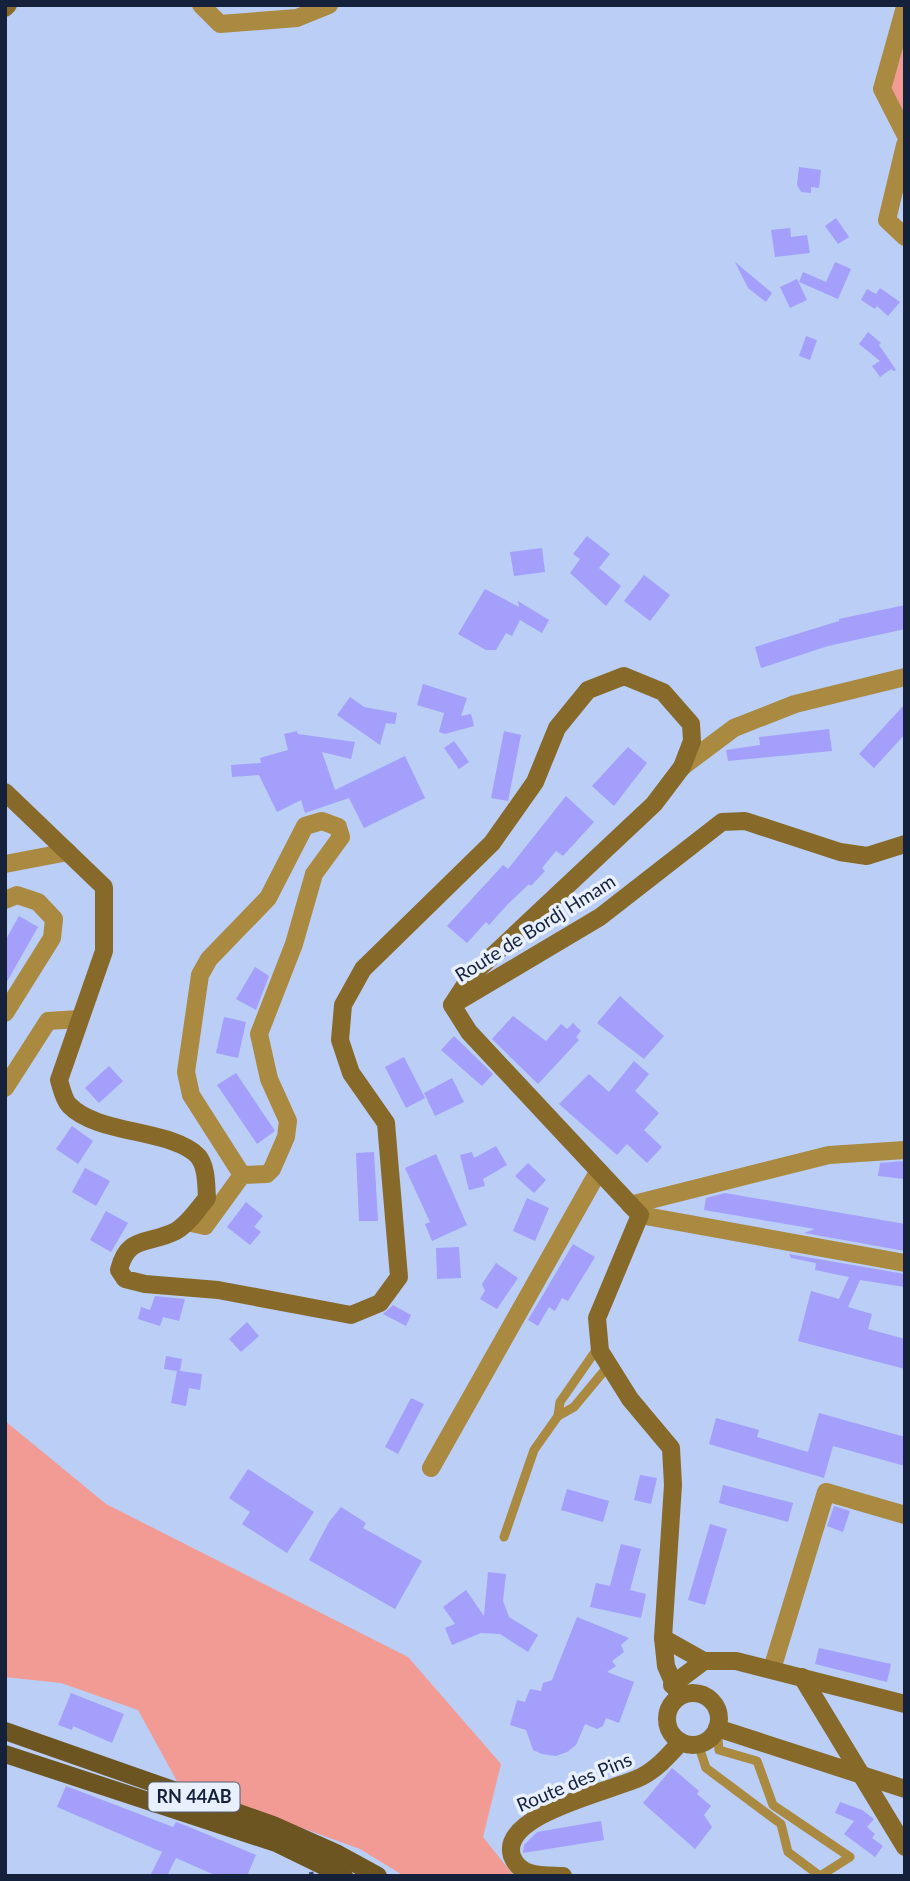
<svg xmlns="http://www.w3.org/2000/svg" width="910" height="1881" font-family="Lato,sans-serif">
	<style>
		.green { fill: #f19b94 }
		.building { fill: #a39ffa }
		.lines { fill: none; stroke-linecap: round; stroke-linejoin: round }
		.lane { stroke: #aa8940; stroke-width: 9 }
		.street { stroke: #aa8940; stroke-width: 18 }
		.secondary { stroke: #876a29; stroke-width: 18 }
		.primary { stroke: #6d5522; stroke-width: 18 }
		.rail { stroke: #42506d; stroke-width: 4.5; stroke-dasharray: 9 9; stroke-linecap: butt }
		.labels { text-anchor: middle; stroke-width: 7; stroke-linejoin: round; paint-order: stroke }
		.shield { fill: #e8effd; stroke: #545f74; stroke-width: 2 }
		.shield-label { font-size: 18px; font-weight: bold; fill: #15213a }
		.street-label { font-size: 19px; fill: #15213a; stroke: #e8effd }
	</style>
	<rect width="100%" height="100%" fill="#bacef6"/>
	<!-- green -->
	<g class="green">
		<polygon points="905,26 905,122 889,91"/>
		<polygon points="5,1421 106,1504 408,1657 501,1764 483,1837 514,1876 404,1876 360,1849 178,1783 138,1710 61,1683 5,1677"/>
	</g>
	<!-- building -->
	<g class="building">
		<polygon points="799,167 821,170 819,188 811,187 811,193 801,192 797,185"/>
		<polygon points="836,218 849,237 838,244 825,226"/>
		<polygon points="790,228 791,237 807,235 810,253 775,257 771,230"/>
		<polygon points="735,262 772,293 766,302 748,288"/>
		<polygon points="835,262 851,269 838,299 799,282 803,272 826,282"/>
		<polygon points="797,279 807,300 790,308 780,287"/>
		<polygon points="880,288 900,302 888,316 877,306 875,309 861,300 867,289 876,294"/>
		<polygon points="868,332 881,343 879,345 896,370 894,371 891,369 880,377 872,366 880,361 859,344"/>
		<polygon points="806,336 817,340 810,360 799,356"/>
		<polygon points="587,536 610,554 599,568 621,586 606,606 570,573 580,559 573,554"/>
		<polygon points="542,548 545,572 514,576 510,552"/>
		<polygon points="644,575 670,595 650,621 624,601"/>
		<polygon points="485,589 519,607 518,601 549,620 542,633 520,620 512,636 506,633 496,650 486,650 458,634"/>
		<polygon points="905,605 905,629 828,646 761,668 755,647 839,621 839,619"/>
		<polygon points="423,684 467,698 461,716 471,714 474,726 445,734 439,732 444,713 417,705"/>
		<polygon points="350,697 364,707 397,713 395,724 386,723 380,745 337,715"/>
		<polygon points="905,704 905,734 874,768 859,754"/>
		<polygon points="829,729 832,751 728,761 726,750 760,745 759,737"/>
		<polygon points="297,731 298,734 355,742 351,759 322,752 335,790 405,756 425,798 364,828 349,798 305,813 301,800 277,812 259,775 232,777 231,765 261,763 260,758 288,750 284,734"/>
		<polygon points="504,731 521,735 508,801 491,798"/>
		<polygon points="454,741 469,762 459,769 444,748"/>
		<polygon points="628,747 647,763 614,806 592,786"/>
		<polygon points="566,796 594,822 563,856 556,851 542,868 545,871 531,886 529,884 508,904 489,925 486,922 467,943 447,926 503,865 508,869"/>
		<polygon points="19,916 38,927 5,985 5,941"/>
		<polygon points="255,967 269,976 256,1010 236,999"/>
		<polygon points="620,996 664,1036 644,1059 597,1023"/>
		<polygon points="513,1016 546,1041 561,1024 567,1029 573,1023 581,1031 576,1037 579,1040 538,1084 492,1039"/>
		<polygon points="224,1017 246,1022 238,1058 216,1053"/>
		<polygon points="454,1036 493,1074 482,1086 441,1050"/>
		<polygon points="404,1057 425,1098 406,1108 385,1067"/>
		<polygon points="634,1061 649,1074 635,1091 659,1113 644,1130 662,1147 647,1163 627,1144 617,1155 559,1104 589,1074 609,1092"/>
		<polygon points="109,1066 123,1081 99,1103 85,1088"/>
		<polygon points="236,1073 275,1131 257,1144 217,1085"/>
		<polygon points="452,1078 464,1102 435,1116 424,1093"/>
		<polygon points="72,1126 93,1141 78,1164 56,1149"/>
		<polygon points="496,1146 507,1165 483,1179 485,1186 469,1190 460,1155 472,1152 474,1158"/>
		<polygon points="374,1152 378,1221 359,1221 356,1153"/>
		<polygon points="436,1154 467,1225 432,1241 425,1224 430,1222 405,1168"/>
		<polygon points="905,1161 905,1179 878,1176 880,1163"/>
		<polygon points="528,1163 546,1180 534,1193 515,1176"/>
		<polygon points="85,1168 110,1181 96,1206 72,1192"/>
		<polygon points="725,1193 905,1224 905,1251 804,1233 815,1229 704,1210 706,1198"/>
		<polygon points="527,1198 549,1208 535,1241 513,1231"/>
		<polygon points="246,1202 263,1216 254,1227 261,1232 250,1245 227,1227"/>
		<polygon points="106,1211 128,1223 111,1252 90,1240"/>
		<polygon points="573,1244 595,1257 568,1301 562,1298 555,1311 549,1307 538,1326 528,1320"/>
		<polygon points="459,1247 461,1278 437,1279 436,1248"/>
		<polygon points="789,1254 905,1274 905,1287 860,1280 848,1307 872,1314 868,1329 905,1339 905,1369 798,1341 811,1291 839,1299 849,1277 815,1270 816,1263 791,1258"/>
		<polygon points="496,1263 518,1278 497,1309 480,1299 485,1291 482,1284"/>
		<polygon points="155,1296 185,1299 179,1321 163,1317 160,1326 138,1319 141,1307 150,1310"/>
		<polygon points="393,1305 411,1315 406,1326 383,1314"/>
		<polygon points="247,1322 259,1336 241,1352 229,1339"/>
		<polygon points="166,1356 182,1359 180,1371 202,1374 200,1390 189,1388 186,1406 171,1403 177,1371 164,1369"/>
		<polygon points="411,1398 424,1404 398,1454 385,1447"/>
		<polygon points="819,1413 905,1437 905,1466 833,1446 824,1478 709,1444 716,1418 759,1430 757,1437 808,1452"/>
		<polygon points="248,1469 314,1512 287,1553 242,1524 250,1512 229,1498"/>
		<polygon points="640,1475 657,1478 651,1504 634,1500"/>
		<polygon points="723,1485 793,1503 788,1522 719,1503"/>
		<polygon points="567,1489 609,1501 603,1522 561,1510"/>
		<polygon points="834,1506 850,1511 843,1532 827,1526"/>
		<polygon points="341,1507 366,1523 363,1528 422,1561 395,1609 309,1560 329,1522"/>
		<polygon points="710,1524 727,1529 705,1605 688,1600"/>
		<polygon points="621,1544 641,1549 630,1590 646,1594 641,1618 590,1607 596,1583 610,1586"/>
		<polygon points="488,1572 506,1574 503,1601 509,1617 538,1635 528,1652 500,1634 481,1633 452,1645 445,1628 455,1624 443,1607 466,1590 484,1616"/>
		<polygon points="577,1617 629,1638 621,1645 624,1652 612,1661 616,1666 607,1672 634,1682 619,1723 606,1718 603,1726 597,1729 585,1724 576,1745 567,1752 556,1756 542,1754 533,1750 526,1730 510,1725 517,1700 525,1702 530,1689 541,1691 543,1683 552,1680"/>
		<polygon points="819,1648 891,1664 887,1682 815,1664"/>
		<polygon points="71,1693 124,1714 112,1743 73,1726 72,1730 58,1725"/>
		<polygon points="672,1768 699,1791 697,1794 711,1806 704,1815 712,1827 695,1849 643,1803"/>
		<polygon points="66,1786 173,1827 176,1822 187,1826 256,1855 247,1876 217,1876 176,1858 167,1876 150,1876 162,1852 57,1807"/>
		<polygon points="840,1802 862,1810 874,1819 867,1827 875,1834 872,1838 883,1846 875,1857 844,1834 854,1821 835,1813"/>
		<polygon points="601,1821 604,1840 523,1853 524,1845 537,1832"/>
	</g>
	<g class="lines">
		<!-- lane -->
		<g class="lane">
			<polyline points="558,1416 560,1402 599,1346"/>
			<polyline points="504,1537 534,1450 558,1416 574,1407 609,1365"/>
			<polyline points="698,1744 706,1768 781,1824 788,1852 820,1876 850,1857 773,1805 757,1761 719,1750 717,1729"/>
		</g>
		<!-- street -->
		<g class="street">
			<polyline points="201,5 220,24 297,18 329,5"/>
			<polyline points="905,7 882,89 905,134"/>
			<polyline points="905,145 887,220 905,237"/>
			<polyline points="682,767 734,728 795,704 905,677"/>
			<polyline points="5,864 68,852"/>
			<polyline points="5,900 17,895 38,902 54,919 52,938 5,1013"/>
			<polyline points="5,1088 48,1021 79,1019"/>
			<polyline points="630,1205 829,1155 905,1150"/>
			<polyline points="640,1215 905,1263"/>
			<polyline points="187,1222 205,1226 242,1175 191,1095 186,1072 200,975 209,959 268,898 305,826 322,821 338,827 341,837 314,874 294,944 259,1034 269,1079 288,1121 286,1137 272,1169 267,1174 242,1175"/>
			<polyline points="431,1468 598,1172"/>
			<polyline points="772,1669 826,1492 905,1515"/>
		</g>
		<!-- secondary -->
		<g class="secondary">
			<polyline points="5,8 8,5"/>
			<path d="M5,792L104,887V951L59,1080C61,1087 64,1100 69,1105C97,1135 173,1129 198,1156C207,1167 206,1185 207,1198C198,1209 188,1224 176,1231C149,1245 128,1234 119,1270L125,1279L145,1284L218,1290L351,1315L380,1303L399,1277L386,1123L351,1073L340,1040L343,1005L363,969L492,843L535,782L557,728L588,690L624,676L663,692L691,724L692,741L682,767L654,804L471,976L452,1005"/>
			<polyline points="457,1002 600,917 722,822 745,821 840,852 867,856 905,844"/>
			<polyline points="452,1005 469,1032 640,1215 597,1318 600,1351 630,1399 671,1448 673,1485 663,1638 666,1666 679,1696"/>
			<polyline points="663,1638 704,1661"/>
			<polyline points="802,1677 905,1847"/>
			<polyline points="672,1685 704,1661 736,1661 905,1704"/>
			<circle cx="693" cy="1719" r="26"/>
			<polyline points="717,1728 905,1789"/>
			<path d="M563,1876C544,1875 520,1878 512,1856C499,1814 613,1791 641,1777C657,1769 669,1755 681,1742"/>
		</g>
		<!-- primary -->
		<g class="primary">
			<polyline points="5,1731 273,1825 336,1853 378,1876"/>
			<polyline points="5,1754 276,1843 344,1876"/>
		</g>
		<!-- rail -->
		<polyline class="rail" points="311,1872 312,1876"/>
	</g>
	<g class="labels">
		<!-- shield labels -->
		<rect class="shield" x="148.5" y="1782.5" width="91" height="29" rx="5"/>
		<g class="shield-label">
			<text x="194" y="1803">RN 44AB</text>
		</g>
		<!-- street labels -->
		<g class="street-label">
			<text transform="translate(535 928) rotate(-32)" y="7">Route de Bordj Hmam</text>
			<text transform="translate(574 1782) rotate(-23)" y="7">Route des Pins</text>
		</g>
	</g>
	<!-- border -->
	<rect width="910" height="1881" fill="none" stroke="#15213a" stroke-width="14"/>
</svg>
